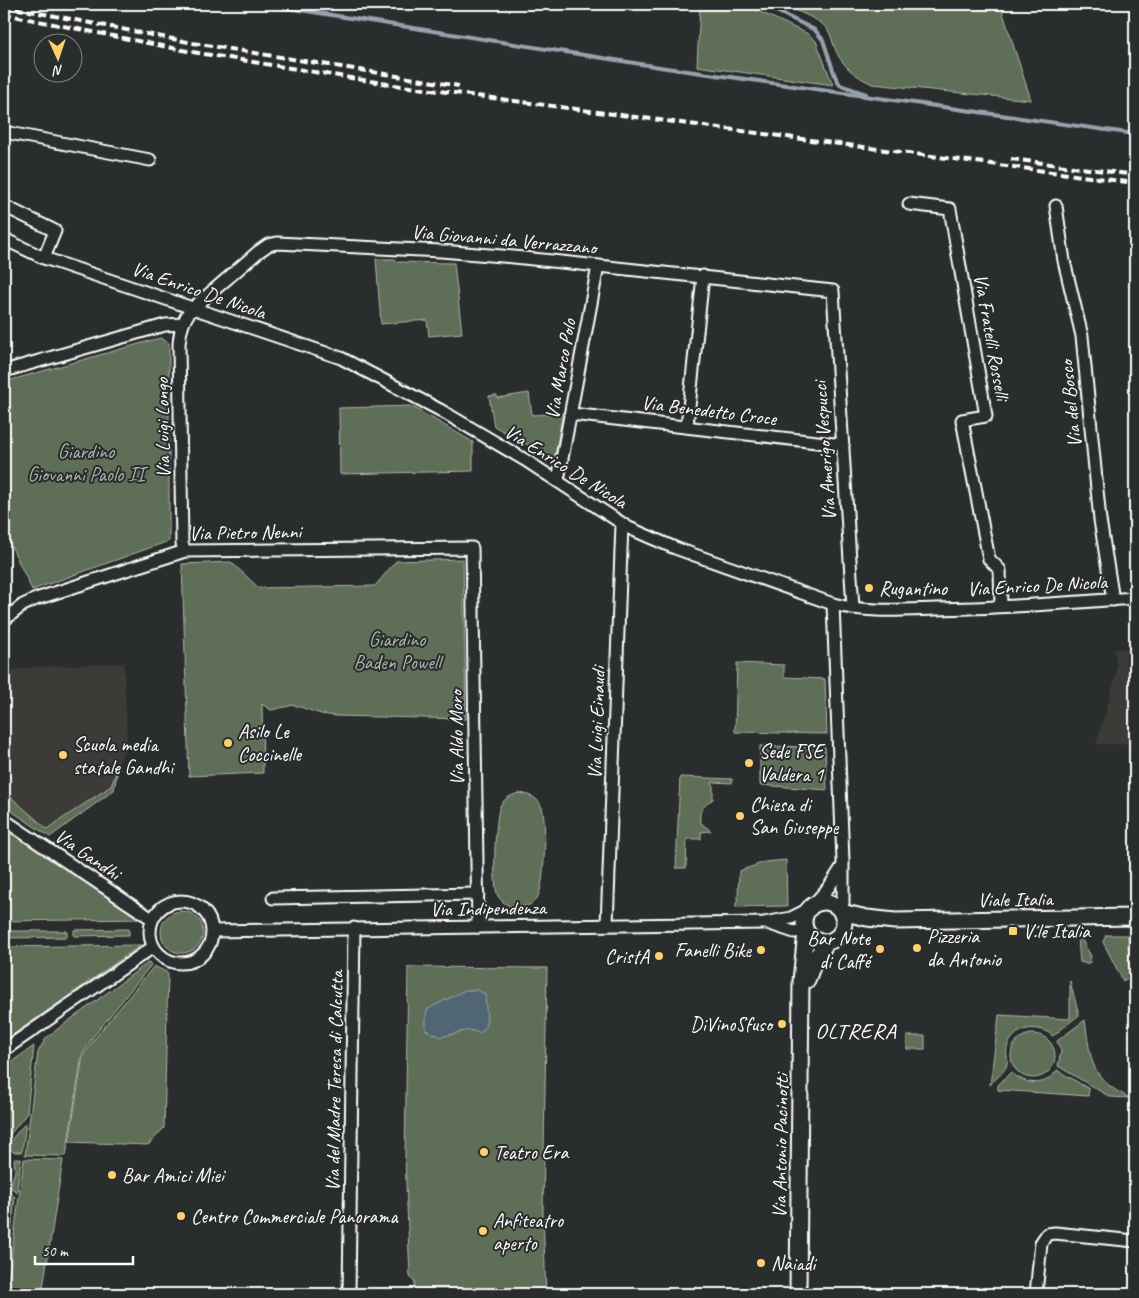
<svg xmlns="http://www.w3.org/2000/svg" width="1139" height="1298" font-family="Caveat,sans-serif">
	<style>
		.built { fill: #3d3a39 }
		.green { fill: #5f6e57; stroke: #afb6ab }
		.water { fill: #516675; stroke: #97a3ac }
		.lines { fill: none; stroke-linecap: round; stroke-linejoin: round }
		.stream { stroke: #97a3ac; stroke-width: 4 }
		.minor-casing { stroke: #fff; stroke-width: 15 }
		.tertiary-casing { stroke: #fff; stroke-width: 19 }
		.minor { stroke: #2a2d2e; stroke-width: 11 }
		.tertiary { stroke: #2a2d2e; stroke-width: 15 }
		.rail { stroke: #fff; stroke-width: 4; stroke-dasharray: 8 4; stroke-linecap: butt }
		.poi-dot { fill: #ffd166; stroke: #2a2d2e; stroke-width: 2 }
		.labels { text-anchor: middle; stroke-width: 4; stroke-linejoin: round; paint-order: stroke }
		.street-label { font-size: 20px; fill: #fff; stroke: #2a2d2e }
		.park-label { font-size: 20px; fill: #afb6ab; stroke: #2a2d2e }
		.poi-label { font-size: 20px; fill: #fff; stroke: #2a2d2e; text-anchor: start }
		.quarter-label { font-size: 22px; letter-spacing: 1px; fill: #fff; stroke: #2a2d2e }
	</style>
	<rect width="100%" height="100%" fill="#2a2d2e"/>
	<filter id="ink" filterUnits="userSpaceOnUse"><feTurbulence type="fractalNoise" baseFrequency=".02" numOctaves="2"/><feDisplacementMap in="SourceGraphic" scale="10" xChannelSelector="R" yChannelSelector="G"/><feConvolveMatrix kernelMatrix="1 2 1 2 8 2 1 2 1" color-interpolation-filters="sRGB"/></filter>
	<g filter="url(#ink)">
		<!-- built -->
		<g class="built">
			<polygon points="1114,649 1135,649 1135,744 1096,744 1115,679 1117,667"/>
			<polygon points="124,663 127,742 111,786 47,829 4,791 4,671 37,667"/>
		</g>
		<!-- green -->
		<g class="green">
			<polygon points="700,4 743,4 808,34 816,41 833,85 697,66"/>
			<path d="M780,4H1000L1031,100L872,84C856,76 844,68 836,51C832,42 831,30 822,24C810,15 793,10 780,4Z"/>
			<polygon points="376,259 395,259 397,262 454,263 462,333 429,336 427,320 381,324"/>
			<polygon points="160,338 169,343 169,541 32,590 4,531 4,382"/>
			<polygon points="529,393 532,415 563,413 554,460 494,426 489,396 497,395 497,398"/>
			<polygon points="411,406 473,442 473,471 340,474 339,408"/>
			<polygon points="463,559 466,719 336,716 321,714 294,705 271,710 262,704 263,773 189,776 182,564 231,562 259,588 375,586 396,561"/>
			<polygon points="737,663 784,665 784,677 825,679 827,734 735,732"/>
			<polygon points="760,746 825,747 827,790 760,785"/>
			<polygon points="118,768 114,790 50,837 4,806 4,791 47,829 111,786"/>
			<path d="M680,777L732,779V783L713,782V799C704,805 697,811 701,823L711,831L701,832V839H687L686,868H676Z"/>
			<path d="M518,793C529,794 539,798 542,808C547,821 545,888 537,898C533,904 525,908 517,908C510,907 502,903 498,896C492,886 495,818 500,806C504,798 511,796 518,793Z"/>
			<polygon points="4,827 141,919 4,921"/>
			<polygon points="786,860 787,906 735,907 738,898 739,871 765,862"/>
			<circle cx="182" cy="932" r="21"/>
			<polygon points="129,929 129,935 74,936 74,930"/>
			<polygon points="10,931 67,931 67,937 10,938"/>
			<polygon points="1106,935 1128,935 1129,977 1123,981 1103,942"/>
			<polygon points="1080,937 1091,956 1090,962 1087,964 1080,962 1078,938"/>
			<polygon points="141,945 4,1041 4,947"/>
			<polygon points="149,962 151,965 93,1037 82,1055 66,1156 25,1155 38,1052 46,1038 55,1031"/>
			<polygon points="154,966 168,973 164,1128 148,1145 69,1142 83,1056 95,1038"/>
			<polygon points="408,967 547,968 543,1212 546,1294 410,1294 414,1291 415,1281 410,1277 405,1158"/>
			<path d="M1070,981L1079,1015L1053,1036C1039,1024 1016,1026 1008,1045C1005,1052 1008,1058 1007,1064C1006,1071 994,1080 990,1085L999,1015L1070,1019Z"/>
			<path d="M1085,1020C1091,1061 1090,1079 1130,1098L1110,1097L1058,1066L1061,1051L1057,1041Z"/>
			<circle cx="1033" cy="1056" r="22"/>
			<rect x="907" y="1036" width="18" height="13"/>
			<polygon points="34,1046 27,1113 4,1142 4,1067"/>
			<path d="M1057,1070L1089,1089L1088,1096L998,1090V1085L1011,1072C1025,1085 1046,1088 1057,1070Z"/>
			<polygon points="26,1122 22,1152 13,1152 7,1145"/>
			<polygon points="4,1152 10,1167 6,1182 4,1181"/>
			<polygon points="14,1159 21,1159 17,1192 10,1187 15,1171"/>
			<polygon points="24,1159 63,1160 42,1294 4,1294 7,1289"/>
			<polygon points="7,1191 15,1197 10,1243 4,1238 4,1194"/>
		</g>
		<!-- water -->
		<polygon class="water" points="465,990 477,990 485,994 487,1021 483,1031 479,1033 469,1030 441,1037 426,1030 426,1013 428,1009"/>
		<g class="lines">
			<!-- stream -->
			<g class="stream">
				<polyline points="262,4 666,68 1135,134"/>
				<polyline points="762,4 815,30 823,40 835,76 840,85 866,94"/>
			</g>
			<defs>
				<g id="minor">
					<polyline points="4,132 150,160"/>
					<polyline points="909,204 950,209 986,416 962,420 989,559 1000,570 1001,606"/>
					<polyline points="4,206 55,231 44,258"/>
					<polyline points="1056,206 1064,261 1082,336 1100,520 1113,600"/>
					<path d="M4,239L44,258L341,358L440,410L525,460L629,528L675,548L833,604C866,613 902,610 936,609C1002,608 1069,603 1135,598"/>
					<polyline points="4,371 165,325 183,324"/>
					<polyline points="571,414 843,445"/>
					<polyline points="687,426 703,276"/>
					<polyline points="558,480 598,266"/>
					<path d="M185,551L182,544L179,344C180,330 183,318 193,308L258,252L268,245L277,243L441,251L514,257L833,291L853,608"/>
					<polyline points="833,604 843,861 843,903 840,910"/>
					<polyline points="4,620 23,605 36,599 185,551 472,548 478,927"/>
					<polyline points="4,820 152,919"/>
					<polyline points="273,898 478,894"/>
					<circle cx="181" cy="932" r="31"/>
					<polyline points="814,904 829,887 842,867"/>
					<polyline points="767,923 794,932 805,930"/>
					<polyline points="607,925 622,524"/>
					<polyline points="213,931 764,923 791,918 807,910"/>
					<polyline points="4,1050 153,947"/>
					<polyline points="349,1294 354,928"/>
					<polyline points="1036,1294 1041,1243 1047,1234 1055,1233 1135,1241"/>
				</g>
				<g id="tertiary">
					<circle cx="824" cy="922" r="20"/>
					<polyline points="841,912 867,918 895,921 1135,917"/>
					<polyline points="807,980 815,959 827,942"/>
					<polyline points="798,1294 801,981 806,932"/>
				</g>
			</defs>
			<!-- minor casing -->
			<use href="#minor" class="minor-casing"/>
			<!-- tertiary casing -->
			<use href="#tertiary" class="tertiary-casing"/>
			<!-- minor -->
			<use href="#minor" class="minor"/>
			<!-- tertiary -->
			<use href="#tertiary" class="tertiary"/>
			<!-- rail -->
			<g class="rail">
				<polyline points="4,6 193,43 459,86"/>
				<polyline points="4,14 192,52 394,85 1135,183"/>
				<polyline points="1011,159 1135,175"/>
			</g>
		</g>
	</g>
	<!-- markers -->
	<g class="poi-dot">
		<circle cx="869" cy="588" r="5"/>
		<circle cx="228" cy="743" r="5"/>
		<circle cx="63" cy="755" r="5"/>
		<circle cx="749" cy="763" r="5"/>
		<circle cx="740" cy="816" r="5"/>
		<rect x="1008" y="926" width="10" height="10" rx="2.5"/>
		<circle cx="917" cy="948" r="5"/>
		<circle cx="880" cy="949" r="5"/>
		<circle cx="761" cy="950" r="5"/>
		<circle cx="659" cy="956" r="5"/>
		<circle cx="782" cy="1024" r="5"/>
		<circle cx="484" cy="1152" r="5"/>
		<circle cx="112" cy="1175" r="5"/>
		<circle cx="181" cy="1216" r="5"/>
		<circle cx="483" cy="1231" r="5"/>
		<circle cx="761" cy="1263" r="5"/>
	</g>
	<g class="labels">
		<!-- street labels -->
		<g class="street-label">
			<text transform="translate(504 239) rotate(5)" y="7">Via Giovanni da Verrazzano</text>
			<text transform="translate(199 290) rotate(19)" y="7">Via Enrico De Nicola</text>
			<text transform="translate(992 337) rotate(80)" y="7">Via Fratelli Rosselli</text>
			<text transform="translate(560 369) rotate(-80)" y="7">Via Marco Polo</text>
			<text transform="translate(1070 404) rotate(-96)" y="7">Via del Bosco</text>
			<text transform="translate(709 410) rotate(7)" y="7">Via Benedetto Croce</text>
			<text transform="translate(162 428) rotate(-91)" y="7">Via Luigi Longo</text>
			<text transform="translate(824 451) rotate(-94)" y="7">Via Amerigo Vespucci</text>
			<text transform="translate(566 466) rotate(32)" y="7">Via Enrico De Nicola</text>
			<text transform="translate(245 532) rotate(-1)" y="7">Via Pietro Nenni</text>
			<text transform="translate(1037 585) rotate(-3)" y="7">Via Enrico De Nicola</text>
			<text transform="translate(596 723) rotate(-88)" y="7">Via Luigi Einaudi</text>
			<text transform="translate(456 738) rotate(-91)" y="7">Via Aldo Moro</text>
			<text transform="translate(88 854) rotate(34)" y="7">Via Gandhi</text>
			<text transform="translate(1015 899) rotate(-1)" y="7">Viale Italia</text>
			<text transform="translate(488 908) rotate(-1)" y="7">Via Indipendenza</text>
			<text transform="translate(334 1081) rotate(-89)" y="7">Via del Madre Teresa di Calcutta</text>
			<text transform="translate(780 1146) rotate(-89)" y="7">Via Antonio Pacinotti</text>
		</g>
		<!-- park labels -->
		<g class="park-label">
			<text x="86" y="458">Giardino<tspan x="86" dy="23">Giovanni Paolo II</tspan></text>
			<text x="397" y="646">Giardino<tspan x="397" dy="23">Baden Powell</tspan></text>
		</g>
		<!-- poi labels -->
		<g class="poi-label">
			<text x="879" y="595">Rugantino</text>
			<text x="238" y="738">Asilo Le<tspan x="238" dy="23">Coccinelle</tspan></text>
			<text x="73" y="751">Scuola media<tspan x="73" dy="23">statale Gandhi</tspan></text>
			<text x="759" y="758">Sede FSE<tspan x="759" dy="23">Valdera 1</tspan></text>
			<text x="750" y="811">Chiesa di<tspan x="750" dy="23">San Giuseppe</tspan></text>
			<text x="1023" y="938">V.le Italia</text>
			<text x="927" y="943">Pizzeria<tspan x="927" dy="23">da Antonio</tspan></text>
			<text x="870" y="945" text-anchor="end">Bar Note<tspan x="870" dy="23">di Caffé</tspan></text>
			<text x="751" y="957" text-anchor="end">Fanelli Bike</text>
			<text x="649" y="963" text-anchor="end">CristA</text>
			<text x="772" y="1031" text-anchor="end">DiVinoSfuso</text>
			<text x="494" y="1159">Teatro Era</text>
			<text x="122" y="1182">Bar Amici Miei</text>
			<text x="191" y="1223">Centro Commerciale Panorama</text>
			<text x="493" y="1227">Anfiteatro<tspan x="493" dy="23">aperto</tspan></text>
			<text x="771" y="1270">Naiadi</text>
		</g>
		<!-- quarter labels -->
		<g class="quarter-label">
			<text x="856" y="1038">OLTRERA</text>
		</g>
	</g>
	<!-- margin -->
	<rect width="1139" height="1298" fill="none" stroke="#2a2d2e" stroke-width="20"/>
	<rect x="10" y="10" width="1119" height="1278" fill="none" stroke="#fff" stroke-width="2" filter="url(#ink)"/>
	<!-- north arrow -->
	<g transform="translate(58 58) rotate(177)"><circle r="24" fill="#2a2d2e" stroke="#7f8182"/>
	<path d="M0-4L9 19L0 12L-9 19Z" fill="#ffd166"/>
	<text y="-8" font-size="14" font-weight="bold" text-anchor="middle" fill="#ffffff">N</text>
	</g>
	<!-- scale -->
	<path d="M35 1256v8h98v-8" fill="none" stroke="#ffffff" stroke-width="2.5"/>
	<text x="42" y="1256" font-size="15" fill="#ffffff" stroke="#2a2d2e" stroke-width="4" paint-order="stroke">50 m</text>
</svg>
